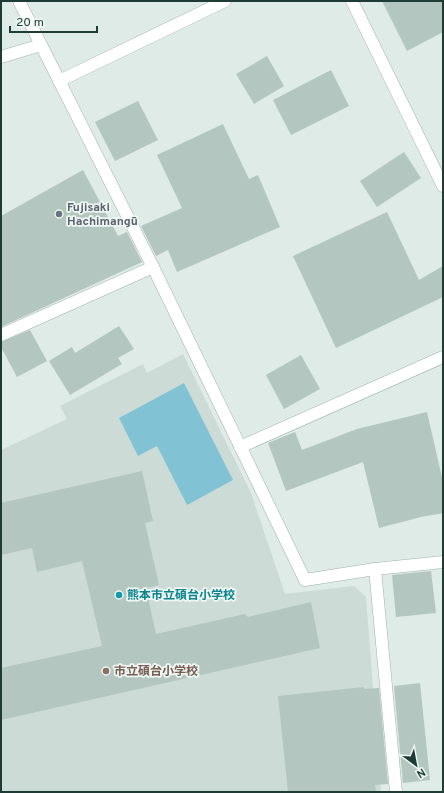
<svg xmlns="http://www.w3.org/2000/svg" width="444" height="793" font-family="Overpass,'Noto Sans JP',sans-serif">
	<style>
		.built { fill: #ccdbd5 }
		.water { fill: #81c3d5 }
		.building { fill: #b3c6bf }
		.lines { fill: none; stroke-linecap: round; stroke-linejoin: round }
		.minor-casing { stroke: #a1b3ad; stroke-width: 13 }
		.minor { stroke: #fff; stroke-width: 12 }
		.worship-dot { fill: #6b7280; stroke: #eef7f3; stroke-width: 1.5 }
		.culture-dot { fill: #0f9aa8; stroke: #eef7f3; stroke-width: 1.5 }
		.education-dot { fill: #8d6e63; stroke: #eef7f3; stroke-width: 1.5 }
		.labels { text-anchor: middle; stroke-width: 3.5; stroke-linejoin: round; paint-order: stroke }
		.worship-label { font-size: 12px; font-weight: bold; fill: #5b616d; stroke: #eef7f3; text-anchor: start }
		.culture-label { font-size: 12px; font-weight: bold; fill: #0d838f; stroke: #eef7f3; text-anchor: start }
		.education-label { font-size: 12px; font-weight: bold; fill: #785e54; stroke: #eef7f3; text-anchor: start }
	</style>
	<rect width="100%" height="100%" fill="#deebe6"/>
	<!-- built -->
	<polygon class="built" points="183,354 251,493 285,594 354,586 366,597 381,792 1,792 1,450 67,419 60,406 143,364 147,373"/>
	<!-- water -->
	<polygon class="water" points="184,383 233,480 187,505 157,446 138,456 119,418"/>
	<!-- building -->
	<g class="building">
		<polygon points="382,1 443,1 443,32 407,51"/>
		<polygon points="267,56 284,86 254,104 236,74"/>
		<polygon points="331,70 349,106 291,135 273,100"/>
		<polygon points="138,101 158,140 115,161 95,122"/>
		<polygon points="223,124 249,179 258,175 280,227 177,272 168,250 156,256 141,226 182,208 157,155"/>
		<polygon points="404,152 421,178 377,207 360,181"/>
		<polygon points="83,170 118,236 127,232 142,262 1,327 1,216"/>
		<polygon points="387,212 419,280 443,266 443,297 336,348 293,256"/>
		<polygon points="119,326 134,349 118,358 122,364 70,395 49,361 72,347 75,353"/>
		<polygon points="30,330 47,361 17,377 1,347 1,342"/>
		<polygon points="301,355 320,389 284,409 266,375"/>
		<polygon points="427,412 443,482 443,513 421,517 379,528 363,462 286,491 268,443 295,432 302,450 357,429"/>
		<polygon points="142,471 153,521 145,523 159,585 146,588 156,634 245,614 248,617 311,602 320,648 1,720 1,668 102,646 82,561 37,572 32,548 1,555 1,503"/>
		<polygon points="431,571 436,613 396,617 392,575"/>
		<polygon points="420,683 430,780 403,783 394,686"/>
		<polygon points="364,687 364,689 379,688 388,784 375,785 376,792 288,792 278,696"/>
	</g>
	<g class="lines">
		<defs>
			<g id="minor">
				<polyline points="19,1 153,267 305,580 375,569 443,562"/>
				<polyline points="352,1 443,186"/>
				<polyline points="1,57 41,45"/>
				<polyline points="59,81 225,1"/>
				<polyline points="1,335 153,267"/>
				<polyline points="240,447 443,357"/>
				<polyline points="375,569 396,792"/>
			</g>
		</defs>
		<!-- minor casing -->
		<use href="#minor" class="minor-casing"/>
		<!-- minor -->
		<use href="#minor" class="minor"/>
	</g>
	<!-- markers -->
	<circle class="worship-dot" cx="59" cy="214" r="4"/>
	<circle class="culture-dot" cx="119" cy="595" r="4"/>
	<circle class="education-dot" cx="106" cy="671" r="4"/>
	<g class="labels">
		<!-- worship labels -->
		<g class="worship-label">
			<text x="67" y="211">Fujisaki<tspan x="67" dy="14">Hachimangū</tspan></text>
		</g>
		<!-- culture labels -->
		<g class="culture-label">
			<text x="127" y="599">熊本市立碩台小学校</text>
		</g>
		<!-- education labels -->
		<g class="education-label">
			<text x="114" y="675">市立碩台小学校</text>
		</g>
	</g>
	<!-- border -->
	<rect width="444" height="793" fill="none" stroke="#1e3b35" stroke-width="4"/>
	<!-- north arrow -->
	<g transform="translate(416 765) rotate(148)" stroke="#eef7f3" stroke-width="3" paint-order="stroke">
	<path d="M0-3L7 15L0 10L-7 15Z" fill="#1e3b35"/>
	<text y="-6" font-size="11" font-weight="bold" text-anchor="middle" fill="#1e3b35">N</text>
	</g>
	<!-- scale -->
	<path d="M10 26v6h87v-6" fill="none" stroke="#1e3b35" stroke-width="2"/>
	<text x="16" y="26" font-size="12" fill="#1e3b35" stroke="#eef7f3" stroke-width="3" paint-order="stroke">20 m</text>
</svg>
